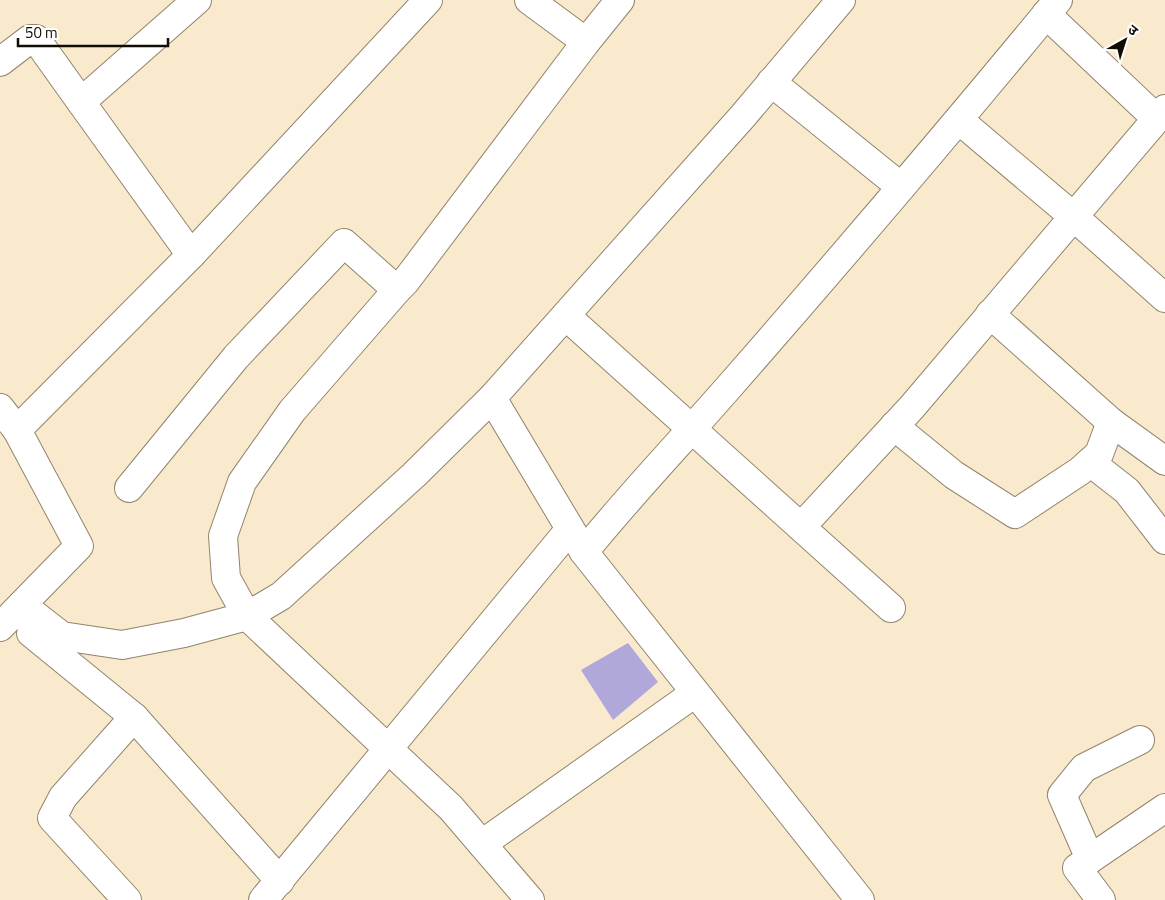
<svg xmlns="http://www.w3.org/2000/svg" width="1165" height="900" font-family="'Titillium Web','Noto Sans Devanagari',sans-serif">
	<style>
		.building { fill: #b0a8da }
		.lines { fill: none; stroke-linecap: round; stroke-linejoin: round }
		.minor-casing { stroke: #91846b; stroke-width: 30 }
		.minor { stroke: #fff; stroke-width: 28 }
	</style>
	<rect width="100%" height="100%" fill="#f9eace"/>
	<!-- building -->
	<polygon class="building" points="628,643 658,682 613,720 581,670"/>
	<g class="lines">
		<defs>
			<g id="minor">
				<polyline points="529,0 586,42 620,0"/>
				<polyline points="1046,14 1157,119"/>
				<polyline points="0,62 30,39 36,39 81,102"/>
				<polyline points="771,82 901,187"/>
				<polyline points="959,120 1074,217 1165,298"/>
				<polyline points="191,255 81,102 197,0"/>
				<polyline points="397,290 292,411 242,482 223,536 226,578 247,616 451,808 530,900"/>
				<polyline points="990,314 1111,422 1165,461"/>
				<polyline points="566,316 891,608"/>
				<polyline points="492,398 584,552 860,900"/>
				<polyline points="0,408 17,430"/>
				<polyline points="894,426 954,475 1015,514 1080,471 1099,454 1111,422"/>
				<polyline points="1090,462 1127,491 1165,540"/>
				<polyline points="129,488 236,357 344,243 397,290 405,282 586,42"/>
				<polyline points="801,527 912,407 1165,109"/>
				<path d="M584,552C630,495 680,443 728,388C840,260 950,131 1058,0"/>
				<polyline points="22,605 62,636 122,645 184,633 247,616 281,596 414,475 492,398 743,116 841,0"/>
				<polyline points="0,627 79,546 17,430 191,255 428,0"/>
				<polyline points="31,633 134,717 280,881"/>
				<polyline points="482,844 695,693"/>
				<polyline points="1090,859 1062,795 1084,768 1140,740"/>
				<polyline points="127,900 52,818 63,797 134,717"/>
				<polyline points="263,900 570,529"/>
				<polyline points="1101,900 1077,868 1165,808"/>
			</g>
		</defs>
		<!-- minor casing -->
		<use href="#minor" class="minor-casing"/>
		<!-- minor -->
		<use href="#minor" class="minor"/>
	</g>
	<!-- north arrow -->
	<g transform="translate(1125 40) rotate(39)" stroke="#ffffff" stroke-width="4" paint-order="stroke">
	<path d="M0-4L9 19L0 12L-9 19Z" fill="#110c04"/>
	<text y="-8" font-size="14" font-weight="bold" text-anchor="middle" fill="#110c04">उ</text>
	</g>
	<!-- scale -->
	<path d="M18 38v8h150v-8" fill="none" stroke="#110c04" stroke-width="2.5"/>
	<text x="25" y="38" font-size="15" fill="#110c04" stroke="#ffffff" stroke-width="4" paint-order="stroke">50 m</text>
</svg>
